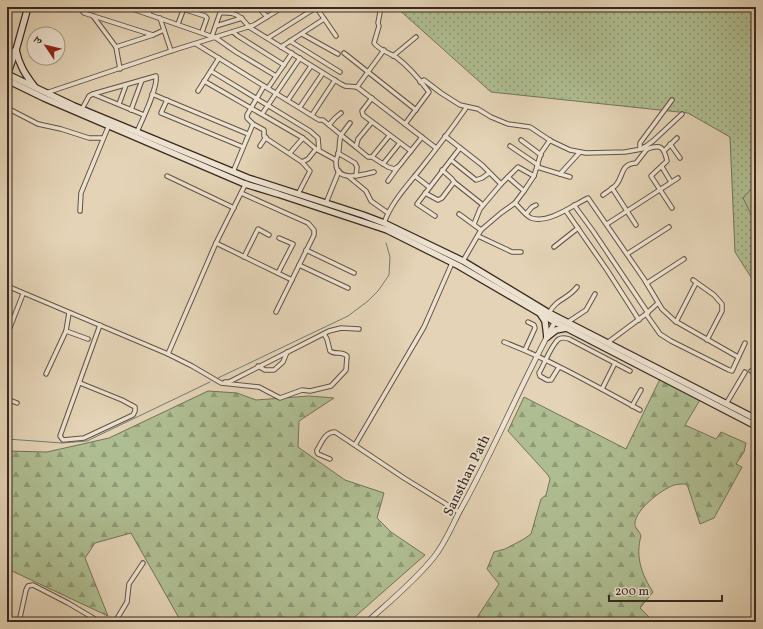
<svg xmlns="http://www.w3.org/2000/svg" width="763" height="629" font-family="Vollkorn,'Noto Serif Devanagari',serif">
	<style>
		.grass { fill: url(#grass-dots); stroke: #737359 }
		.forest { fill: url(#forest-firs); stroke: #737359 }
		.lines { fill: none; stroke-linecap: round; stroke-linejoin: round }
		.stream { stroke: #717d79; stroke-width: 1 }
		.minor-casing { stroke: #625346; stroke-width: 5.5 }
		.tertiary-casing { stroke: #625346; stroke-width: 6 }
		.secondary-casing { stroke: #372820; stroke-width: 8 }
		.minor { stroke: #ede2d0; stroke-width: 3.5 }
		.tertiary { stroke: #ede2d0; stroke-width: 4.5 }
		.secondary { stroke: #ede2d0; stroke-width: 5.5 }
		.labels { text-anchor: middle; stroke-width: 4; stroke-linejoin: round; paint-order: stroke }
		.street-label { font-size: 14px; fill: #372820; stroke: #ede2d0 }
	</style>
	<defs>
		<pattern id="grass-dots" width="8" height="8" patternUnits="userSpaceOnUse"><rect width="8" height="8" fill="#afbe92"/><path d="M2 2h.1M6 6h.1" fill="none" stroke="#8f9a77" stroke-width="1.8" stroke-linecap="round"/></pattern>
		<pattern id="forest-firs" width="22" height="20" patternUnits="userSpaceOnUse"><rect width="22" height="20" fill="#afbe92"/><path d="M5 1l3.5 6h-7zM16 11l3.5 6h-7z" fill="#8f9a77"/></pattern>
	</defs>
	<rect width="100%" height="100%" fill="#e4d3b6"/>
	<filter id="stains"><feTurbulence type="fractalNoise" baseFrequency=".005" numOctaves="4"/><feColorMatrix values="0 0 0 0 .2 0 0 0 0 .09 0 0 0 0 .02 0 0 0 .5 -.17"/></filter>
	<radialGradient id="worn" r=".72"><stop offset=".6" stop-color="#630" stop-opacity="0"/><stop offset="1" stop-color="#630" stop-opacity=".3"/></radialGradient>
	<!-- grass -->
	<polygon class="grass" points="396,7 756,7 756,285 735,252 730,137 688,113 491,92"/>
	<!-- forest -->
	<g class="forest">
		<polygon points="756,184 756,224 743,198"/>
		<path d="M660,379L700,400L685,425L716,439L721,432L746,443L744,452L736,464L742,467L714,518L700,524L688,487L686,484C682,484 678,484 674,485C661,490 636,509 635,523C634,528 640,531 641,536C635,557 642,575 653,592L640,608L654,622H474L499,584L487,569L494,552L505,549L524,539L531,534L541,499L546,495L550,479L548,475L508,431L524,397L626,449Z"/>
		<polygon points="208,391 237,393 256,400 309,396 334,398 299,421 298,447 345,480 384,493 377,518 391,532 425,555 349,622 183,622 179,618 131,533 95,543 85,558 108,616 12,571 7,591 7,451 47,452 109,438"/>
	</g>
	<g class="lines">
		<!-- stream -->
		<g class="stream">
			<polyline points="218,378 348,316 368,301 378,291 389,275 390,257 386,243"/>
			<polyline points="7,439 62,443 87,441 210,382"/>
		</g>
		<defs>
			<g id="minor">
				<polyline points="79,7 84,13 153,35"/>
				<polyline points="127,7 216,38 236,52 276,76"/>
				<polyline points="258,7 267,17"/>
				<polyline points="316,7 336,36"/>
				<polyline points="365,7 365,8"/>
				<path d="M381,7L378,23L379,26L374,43C379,50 389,53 396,57C408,66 420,80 429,92L405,124"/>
				<polyline points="398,7 401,9"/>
				<polyline points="183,9 205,16 207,18 202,32"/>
				<polyline points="149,14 151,7"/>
				<polyline points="93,16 116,47 153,35 164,30"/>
				<polyline points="160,18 171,51"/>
				<polyline points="178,24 184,8"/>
				<polyline points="216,26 242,18"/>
				<polyline points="233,32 238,36 284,65"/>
				<polyline points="302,34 338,54"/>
				<path d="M212,36L220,13C235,12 240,15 249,27L341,84L345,86L357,87L436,148"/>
				<polyline points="268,38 317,7"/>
				<polyline points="290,41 340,72"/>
				<path d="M196,44L319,120H323L341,135C339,140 340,144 339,150C339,154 336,158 336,162C335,183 362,175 374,172"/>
				<polyline points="116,47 120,69"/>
				<polyline points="281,47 324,19"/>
				<polyline points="344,53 416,110"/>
				<polyline points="393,56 416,37"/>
				<polyline points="211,71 310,131 318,138 319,150"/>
				<polyline points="204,81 303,138 316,149 336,160"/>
				<polyline points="420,82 424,80 441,93 460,105 478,109 491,117 508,124 530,127 551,141 570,150 586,153 625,152 642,149 653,141 682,114"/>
				<polyline points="264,86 247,115 247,118 253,124 264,130 264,136 267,139 302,162 308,159 316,149"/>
				<polyline points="357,87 384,50"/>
				<polyline points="268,88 292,53"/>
				<polyline points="198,91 219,58"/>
				<polyline points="46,93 171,51 254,25 283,7"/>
				<path d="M93,94L156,76C158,88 142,120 137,132"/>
				<polyline points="152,94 248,134"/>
				<polyline points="372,98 362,111 363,115 411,151"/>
				<polyline points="167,100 161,113 243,147"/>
				<polyline points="288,100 311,66"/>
				<polyline points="119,104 126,85"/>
				<polyline points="300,107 323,73"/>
				<polyline points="7,108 38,124 61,129 89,138 103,138"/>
				<polyline points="82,109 89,96 93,94 144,115"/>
				<polyline points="131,110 142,80"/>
				<polyline points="262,114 300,58"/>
				<polyline points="312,115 335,80"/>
				<polyline points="372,122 358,139 356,147 368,157 372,157"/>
				<polyline points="350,123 341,135 356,147"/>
				<polyline points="329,125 335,118 341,113"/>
				<polyline points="389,136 372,157 388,167 394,169 399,166 422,137"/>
				<polyline points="445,136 482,165 501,184"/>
				<polyline points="521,140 541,155"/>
				<polyline points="670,144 680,158"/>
				<polyline points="260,146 266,137"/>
				<polyline points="510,146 538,165"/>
				<path d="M644,147L647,149C661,144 664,147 667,161L651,176L672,208"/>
				<polyline points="640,149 640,143 672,100"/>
				<polyline points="664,151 677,138"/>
				<polyline points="290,153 303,138"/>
				<polyline points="338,153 355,163 357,167 356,176"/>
				<polyline points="451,160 476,180 482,178 489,173"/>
				<polyline points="383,164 399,144"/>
				<polyline points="537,167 570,177"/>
				<polyline points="662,167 671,182"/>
				<polyline points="233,172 253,124"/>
				<polyline points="560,174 580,152"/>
				<polyline points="167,176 234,208"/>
				<polyline points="415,176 429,187"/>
				<polyline points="349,177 366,191 371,201 388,213"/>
				<polyline points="508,177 524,191"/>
				<polyline points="388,181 398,167"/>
				<polyline points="454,182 483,205"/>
				<polyline points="612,188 636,225"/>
				<polyline points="241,193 308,223 314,230 314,235 276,312"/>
				<polyline points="425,193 438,200 442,198 454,182 452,179 442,170"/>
				<polyline points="298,194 310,171 302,162"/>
				<path d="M603,195C607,192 612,189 616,185C624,176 620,164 636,163L647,149"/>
				<polyline points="326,203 339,171"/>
				<path d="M515,203C520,208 526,216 531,218C549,224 573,205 588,198L644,279L662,309L675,321L738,357"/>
				<polyline points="574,205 593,231 648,313"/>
				<polyline points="80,211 81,193 109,125"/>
				<polyline points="566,211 607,270 639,320"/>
				<polyline points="459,214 481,230"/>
				<polyline points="526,214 532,207 536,205"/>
				<polyline points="435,216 417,204 460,148"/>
				<path d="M384,223C392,201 408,185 422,167C437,148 452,128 466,108"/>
				<polyline points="474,224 480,209 501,184 518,167 534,176"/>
				<polyline points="607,224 678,178"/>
				<polyline points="478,236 512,252 521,252"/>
				<polyline points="216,243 292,280"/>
				<polyline points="554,247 578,228"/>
				<polyline points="306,250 354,273"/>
				<polyline points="627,254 669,227"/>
				<polyline points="244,257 258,229 269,235"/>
				<polyline points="463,261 481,230 501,213 515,203 524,191 534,176 541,153 550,140"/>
				<polyline points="299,265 348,288"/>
				<polyline points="278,273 293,244 279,238"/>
				<polyline points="693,280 714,295 722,304 722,311 707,340"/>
				<polyline points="647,283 684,259"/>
				<polyline points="7,286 168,354 216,243 246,183"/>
				<path d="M549,313C557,298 567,300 577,287"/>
				<polyline points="646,314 660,334 671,341 729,370 732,371 745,343"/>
				<polyline points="568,322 586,310 595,294"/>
				<polyline points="676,322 696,283"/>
				<polyline points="66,331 88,339"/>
				<polyline points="7,335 23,294"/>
				<path d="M504,342C551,360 596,386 640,410"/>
				<polyline points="607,343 646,314 658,303"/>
				<polyline points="525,350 535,328 534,325 528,322"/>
				<path d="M168,354L192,366L221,383L259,387L280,398L302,390L310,391L331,386L346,370L347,356C342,351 335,355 330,351L327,339L324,334"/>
				<polyline points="755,356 756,357"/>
				<polyline points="258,366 265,370 274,370 283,362 287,352"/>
				<path d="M559,367L551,380H547L540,376L539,373C544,365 552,343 559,339C562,337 566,338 569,339L630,371"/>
				<polyline points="751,371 756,371"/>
				<polyline points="46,374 66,331 69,313"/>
				<polyline points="225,382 229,382 329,331 341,328 359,329"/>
				<polyline points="80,383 122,400 135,407 135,411 133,415 84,438 63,440 60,436 100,325"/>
				<polyline points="602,389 615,363"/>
				<polyline points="7,399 17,403"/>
				<polyline points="726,404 745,372"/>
				<polyline points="632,406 641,390"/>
				<polyline points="355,445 424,327 452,263"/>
				<path d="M330,459L318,454L317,452V450C322,442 325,432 335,432L404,478L459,512"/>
				<polyline points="19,622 26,590 28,586 33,585 68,603 100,622"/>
				<polyline points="115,622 127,602 129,584 143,563"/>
			</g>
			<path id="tertiary" d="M367,622C389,602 415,581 434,557C446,542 453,523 462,507C496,446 522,381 556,320"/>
			<g id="secondary">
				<path d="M7,56L16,50C19,65 25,74 34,86"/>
				<polyline points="7,74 74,106 248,178 363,215 384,223 463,261 549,313 756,419"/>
				<polyline points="7,75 16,50 28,7"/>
				<polyline points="7,80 44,98 245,184 278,194 387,230 459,266 555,322 756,426"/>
				<polyline points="541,315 545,321 547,337"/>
				<polyline points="547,337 556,330 566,328"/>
			</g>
		</defs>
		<!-- minor casing -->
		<use href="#minor" class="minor-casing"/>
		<!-- tertiary casing -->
		<use href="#tertiary" class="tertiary-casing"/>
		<!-- secondary casing -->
		<use href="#secondary" class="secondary-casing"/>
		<!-- minor -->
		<use href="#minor" class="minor"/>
		<!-- tertiary -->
		<use href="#tertiary" class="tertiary"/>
		<!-- secondary -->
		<use href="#secondary" class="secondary"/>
	</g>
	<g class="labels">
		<!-- street labels -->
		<g class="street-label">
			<text transform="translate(466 475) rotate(-64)" y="5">Sansthan Path</text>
		</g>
	</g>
	<!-- margin -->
	<rect width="763" height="629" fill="none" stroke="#e4d3b6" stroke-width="24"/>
	<rect x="8" y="8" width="747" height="613" fill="none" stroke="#372820" stroke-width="2"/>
	<rect x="12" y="12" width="739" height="605" fill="none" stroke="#372820"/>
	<!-- north arrow -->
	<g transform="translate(46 46) rotate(305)"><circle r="19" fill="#ede2d0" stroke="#a4988a"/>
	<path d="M0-3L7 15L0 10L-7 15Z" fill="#8f2418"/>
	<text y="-6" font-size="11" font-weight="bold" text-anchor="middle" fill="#372820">उ</text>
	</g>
	<!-- scale -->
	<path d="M609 595v6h113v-6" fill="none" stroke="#372820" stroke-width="2"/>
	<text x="615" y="595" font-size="12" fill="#372820" stroke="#ede2d0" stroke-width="3" paint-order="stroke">200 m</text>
	<rect width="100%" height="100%" filter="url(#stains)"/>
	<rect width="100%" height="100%" fill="url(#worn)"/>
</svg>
